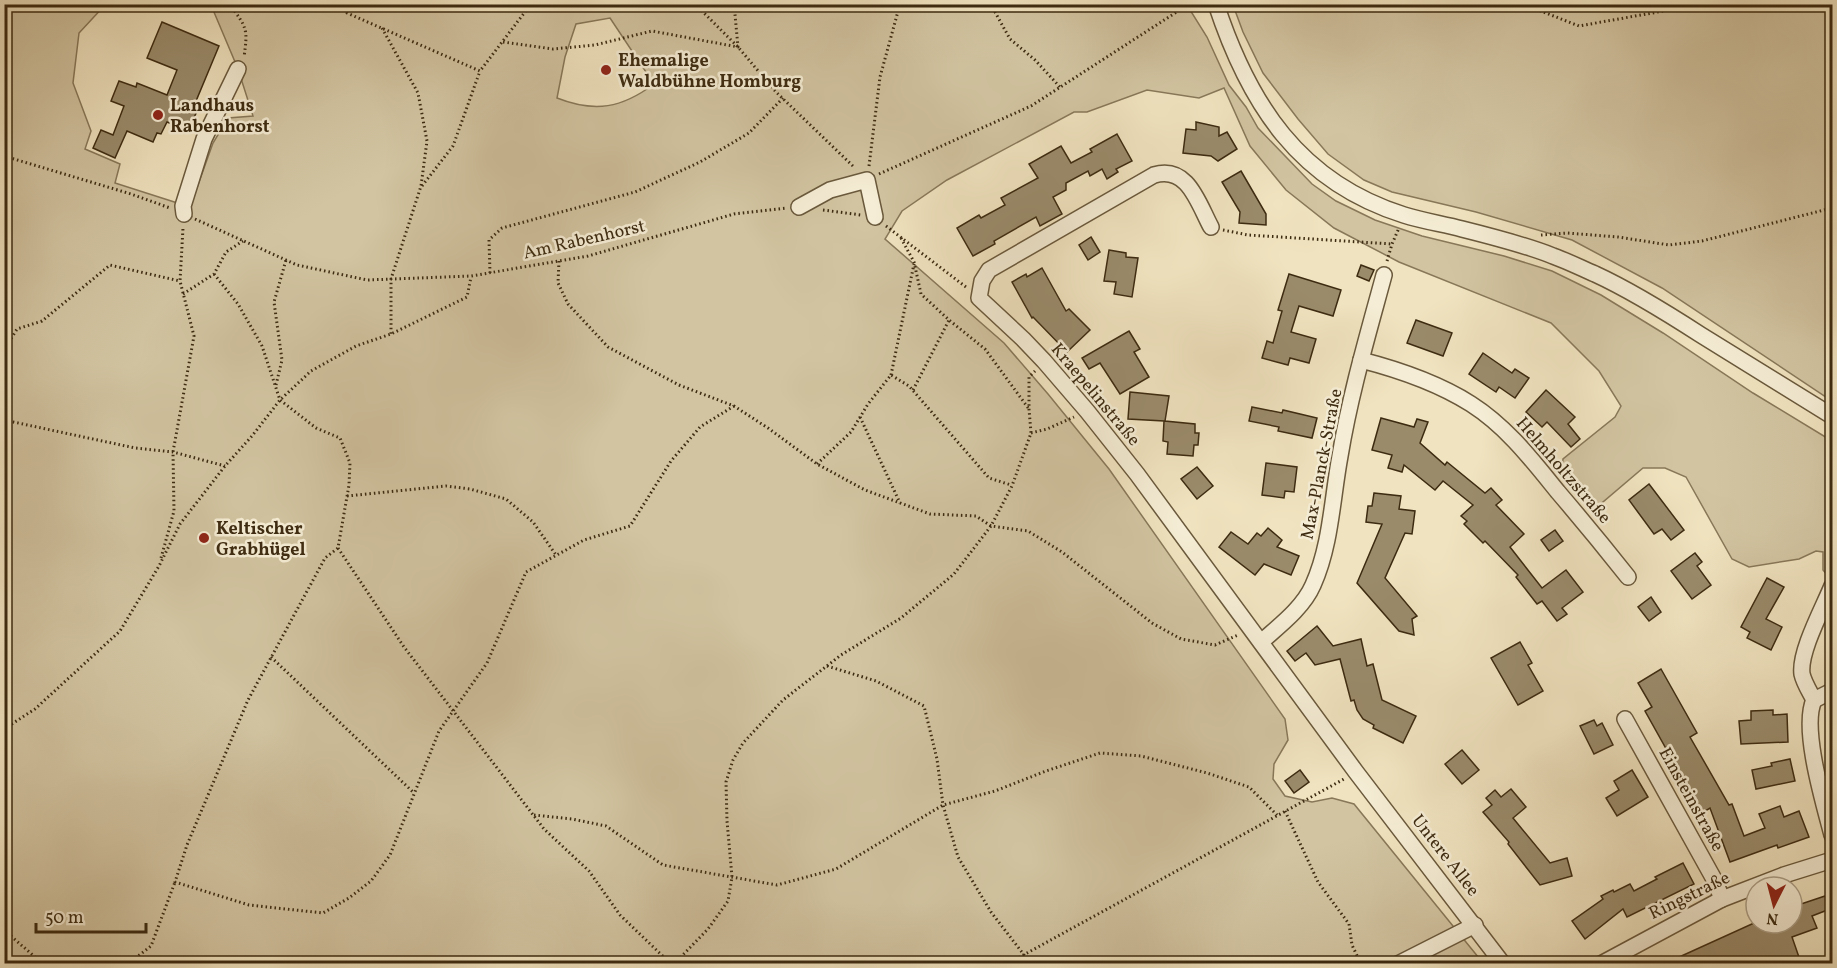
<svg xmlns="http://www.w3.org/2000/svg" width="1837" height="968" font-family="Vollkorn,serif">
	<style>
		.green { fill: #d2c4a1; stroke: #887859; stroke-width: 1.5; fill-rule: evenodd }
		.building { fill: #9a8b6b; stroke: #3d2b11; stroke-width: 1.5 }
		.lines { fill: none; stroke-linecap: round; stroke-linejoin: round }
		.minor-casing { stroke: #6a593c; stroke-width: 18 }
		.path { stroke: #3d2b11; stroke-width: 3; stroke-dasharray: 1.5 3; stroke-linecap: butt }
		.minor { stroke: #f5edd5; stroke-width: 15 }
		.poi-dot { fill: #8f2418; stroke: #f5edd5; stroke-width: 2 }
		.labels { text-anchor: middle; stroke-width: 5; stroke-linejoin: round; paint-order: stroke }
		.poi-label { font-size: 18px; font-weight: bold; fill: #3d2b11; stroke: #f5edd5; text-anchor: start }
		.street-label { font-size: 18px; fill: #3d2b11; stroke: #f5edd5 }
	</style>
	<rect width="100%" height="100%" fill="#f0e3bf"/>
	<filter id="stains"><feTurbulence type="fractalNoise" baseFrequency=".00333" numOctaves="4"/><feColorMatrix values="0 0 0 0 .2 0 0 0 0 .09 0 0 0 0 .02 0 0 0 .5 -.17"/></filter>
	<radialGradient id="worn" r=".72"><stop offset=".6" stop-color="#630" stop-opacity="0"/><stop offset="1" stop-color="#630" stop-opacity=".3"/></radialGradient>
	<!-- green -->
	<g class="green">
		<path d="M5,5H105L79,33L73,83L91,131L85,149L120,164L115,183L190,207L213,143L228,118L253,116L238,69L211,5H1187L1207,37L1229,85L1246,107L1258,128L1312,184L1336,201L1375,220L1422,236L1504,256L1552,271L1601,295L1663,333L1753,393L1832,441V581L1823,570V552L1816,551L1799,559L1749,567L1732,559L1686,477L1665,468H1643L1597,507L1582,499L1562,468L1563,459L1615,417L1621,406L1599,371L1551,323L1399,262L1334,228L1286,190L1250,146L1224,88L1199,98L1147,90L1087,112H1074L947,180L902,211L885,239L1004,343L1048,394L1109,469L1285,719L1288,740L1274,764L1273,779L1285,796L1312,802L1332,798L1354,804L1483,963L5,964ZM610,18L654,84C622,108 595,113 557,98L565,57L576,24Z"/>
		<polygon points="1233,5 1832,5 1832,401 1662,288 1572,240 1476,212 1392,192 1364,180 1328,154 1298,119 1263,73 1243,32"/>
	</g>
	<!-- building -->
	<g class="building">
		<polygon points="162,22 219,46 194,106 198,108 189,131 167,122 161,134 157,133 153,142 127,131 115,158 93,148 101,130 113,135 124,106 111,101 119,81 136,87 137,83 167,95 177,70 147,58"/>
		<polygon points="1196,122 1219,127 1219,136 1227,132 1237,149 1218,161 1211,156 1183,153 1186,129 1196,130"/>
		<polygon points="1117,134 1132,161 1116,169 1118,172 1107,179 1102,169 1090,176 1088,171 1066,183 1066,190 1053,197 1062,214 1040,226 1036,217 994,241 995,244 973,256 957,228 979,215 981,218 1005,205 1001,198 1038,178 1029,164 1061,146 1071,163 1092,152 1090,149"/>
		<polygon points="1241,171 1266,214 1266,225 1239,223 1240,212 1222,182"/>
		<polygon points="1091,237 1100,252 1088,260 1079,245"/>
		<polygon points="1109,250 1126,253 1126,257 1138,258 1132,297 1114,294 1116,282 1104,281"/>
		<polygon points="1361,265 1374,270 1369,281 1357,276"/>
		<polygon points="1042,268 1066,311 1069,309 1090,330 1067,352 1033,317 1032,318 1012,282 1026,274 1027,277"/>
		<polygon points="1289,274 1341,290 1333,316 1299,306 1291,332 1316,339 1309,363 1290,358 1288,365 1262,358 1267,341 1273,343 1282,311 1278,310"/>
		<polygon points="1416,320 1452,333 1443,356 1407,343"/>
		<polygon points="1129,331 1140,349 1134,352 1149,377 1120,394 1100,363 1089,369 1082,358"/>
		<polygon points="1483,353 1512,373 1515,369 1529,378 1515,398 1499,387 1496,392 1469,374"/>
		<polygon points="1546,390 1575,417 1568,424 1580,439 1571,447 1547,422 1542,427 1526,412"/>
		<polygon points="1130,392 1169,396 1165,421 1195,424 1195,433 1199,433 1198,445 1194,445 1193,456 1167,454 1168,442 1163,441 1164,421 1128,419"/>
		<polygon points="1252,407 1282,413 1283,410 1317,418 1312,438 1278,431 1279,427 1249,421"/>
		<polygon points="1381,418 1414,427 1417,419 1428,422 1420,443 1445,465 1447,462 1485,493 1491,488 1502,500 1496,505 1524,534 1510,547 1542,588 1566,570 1583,592 1562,608 1567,614 1557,621 1542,601 1537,604 1516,577 1518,575 1485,541 1483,543 1464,524 1467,521 1461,516 1473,505 1443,481 1435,490 1404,465 1402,472 1388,468 1392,455 1372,450"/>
		<polygon points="1266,463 1297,467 1294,492 1285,491 1284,498 1262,495"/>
		<polygon points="1197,467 1213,486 1197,499 1181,479"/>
		<polygon points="1649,484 1684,530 1671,540 1662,529 1654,534 1629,500"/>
		<polygon points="1374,493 1401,496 1399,509 1415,511 1412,534 1405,533 1385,578 1417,616 1412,619 1414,635 1399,631 1357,583 1382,524 1366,522 1368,506 1372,506"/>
		<polygon points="1268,528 1282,540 1277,547 1299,556 1291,575 1264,564 1255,575 1219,547 1231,532 1248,544 1257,533 1261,536"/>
		<polygon points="1555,530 1563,541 1549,551 1541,540"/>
		<polygon points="1695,553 1702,562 1697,566 1711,585 1692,599 1671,571"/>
		<polygon points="1767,578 1784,587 1766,619 1782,627 1771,650 1747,638 1750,632 1741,627"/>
		<polygon points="1651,597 1661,612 1649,621 1638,607"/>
		<polygon points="1317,626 1333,646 1361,639 1367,666 1373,664 1382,700 1416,716 1403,743 1373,728 1374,725 1363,719 1357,710 1354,700 1351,701 1340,659 1315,665 1306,653 1295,661 1287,651"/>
		<polygon points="1520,642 1532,663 1528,665 1543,691 1518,705 1491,658"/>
		<polygon points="1661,669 1697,733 1690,737 1729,805 1732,804 1744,836 1765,828 1759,814 1780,806 1784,817 1799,811 1809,837 1778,848 1777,845 1730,862 1710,808 1702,813 1645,711 1652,707 1638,683"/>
		<polygon points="1773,710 1773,715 1787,714 1788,742 1741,744 1739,721 1751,720 1751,711"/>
		<polygon points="1594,720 1597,726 1602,723 1613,745 1594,754 1580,726"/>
		<polygon points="1462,750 1479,770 1462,784 1445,764"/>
		<polygon points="1790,759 1795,781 1756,789 1752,770 1772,766 1771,763"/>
		<polygon points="1300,770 1309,782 1294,793 1285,781"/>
		<polygon points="1632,770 1648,797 1617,816 1606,798 1619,790 1614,781"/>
		<polygon points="1511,789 1526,807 1513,818 1550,863 1567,858 1572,876 1540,885 1508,844 1509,842 1483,812 1492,805 1486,798 1495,790 1501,797"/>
		<polygon points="1683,863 1694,884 1627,917 1623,909 1585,939 1572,921 1603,899 1601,896 1613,890 1614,892 1630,884 1634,891 1657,879 1655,877"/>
		<polygon points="1825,896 1830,909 1812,916 1817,928 1792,937 1801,963 1666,963 1754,923 1792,923 1792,907"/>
	</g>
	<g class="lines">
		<defs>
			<g id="minor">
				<path d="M1216,4C1249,104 1299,182 1404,215C1423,221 1443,224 1462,229C1490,236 1526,245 1553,256C1567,261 1581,268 1595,274C1632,291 1667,313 1701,335C1745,362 1789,389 1832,416"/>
				<polyline points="799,207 830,190 867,180 875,217"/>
				<polyline points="184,214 183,206 204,139 238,69"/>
				<path d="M1211,227C1198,203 1188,165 1154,175L989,270L982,281L979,298L1023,339L1044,361L1087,411L1137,474L1356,772L1503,964"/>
				<path d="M1361,360C1400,370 1438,383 1471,404C1507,427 1532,460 1558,492C1582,520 1605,548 1628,577"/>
				<path d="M1261,642C1279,626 1303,608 1313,585C1331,545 1332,499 1340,456C1350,395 1368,334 1384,275"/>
				<path d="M1814,700C1801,728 1824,804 1832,835"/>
				<path d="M1814,700C1810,692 1804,683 1802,674C1799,652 1823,608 1832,586"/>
				<polyline points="1814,700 1832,691"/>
				<polyline points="1625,719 1715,881 1722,899"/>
				<polyline points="1398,964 1475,925"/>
				<polyline points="1601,964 1722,899 1784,875 1832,860"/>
			</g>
		</defs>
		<!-- minor casing -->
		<use href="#minor" class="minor-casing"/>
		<!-- path -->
		<g class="path">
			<path d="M229,4C247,27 248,29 244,57"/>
			<polyline points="343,4 347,13 480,71 531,4"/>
			<polyline points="695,4 738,47 776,92 855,168"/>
			<polyline points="990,4 995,12 1010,39 1035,60 1060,87"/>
			<polyline points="1523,4 1579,26 1703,4"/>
			<polyline points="382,28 418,93 427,141 421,186 391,279 391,334"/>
			<polyline points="503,42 553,49 595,45 652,31 738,47 734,4"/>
			<polyline points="4,156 131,194 170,208"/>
			<polyline points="869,166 880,77 900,4"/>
			<polyline points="879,174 1031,106 1189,4"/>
			<polyline points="422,186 453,146 480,71"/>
			<polyline points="823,210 861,215"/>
			<polyline points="195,219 297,265 367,280 471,276 588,256 734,214 787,208"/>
			<polyline points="886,226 966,287"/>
			<polyline points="1223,230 1248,235 1392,244"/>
			<polyline points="1541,235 1567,233 1618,237 1669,245 1702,241 1832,208"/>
			<polyline points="901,238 914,262 921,294 949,320 985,349 1029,409"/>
			<polyline points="559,261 558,283 568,304 608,347 679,385 734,406 768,428 817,464 865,490 930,514 976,516 991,526 1028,531 1062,552 1152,623 1181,639 1215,645 1238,635"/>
			<polyline points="1387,261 1392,244 1399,228"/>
			<polyline points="490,273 489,240 502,228 635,192 700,162 749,133 783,98"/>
			<polyline points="214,274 238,304 262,346 280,400 316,428 340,438 350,463 349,485 338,548 325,558 248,700 187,845 175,882 249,905 323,913 349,898 371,881 390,855 439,731 487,663 526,572 584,540 630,526 671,461 700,427 734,406"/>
			<polyline points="183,294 214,274 226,252 243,241"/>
			<polyline points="4,350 17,329 42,321 110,265 180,281"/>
			<polyline points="891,375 914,264"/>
			<polyline points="276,385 282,360 274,302 286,260"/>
			<polyline points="913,390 949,320"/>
			<polyline points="860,417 900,503"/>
			<polyline points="4,420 135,448 173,452 225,466"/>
			<polyline points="1031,433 1047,429 1074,417"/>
			<polyline points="817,464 851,432 868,404 891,375 909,386 989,478 1011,485"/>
			<polyline points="347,496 446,486 470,489 506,499 533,522 556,555"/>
			<polyline points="338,548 404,647 544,829 589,871 620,915 671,964"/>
			<polyline points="161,558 174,511 173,452 194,336 180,281 183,228"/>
			<polyline points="271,657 413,792"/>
			<polyline points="827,666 876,681 924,706 937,759 943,805 958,857 991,912 1031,964"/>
			<polyline points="4,729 35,709 120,631 159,566 180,524 225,466 252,436 280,400 311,371 356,346 391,334 467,297 471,277"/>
			<polyline points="1285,811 1318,882 1349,924 1352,945 1361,964"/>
			<polyline points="534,815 572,819 606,826 663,865 777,885 836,869 943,805 995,791 1046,771 1100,753 1141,756 1207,773 1249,787 1277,815"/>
			<polyline points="4,930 43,964"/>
			<polyline points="128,964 151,946 175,882"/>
			<polyline points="674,964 708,929 728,901 732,877 727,821 726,782 733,760 743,743 783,700 841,655 901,618 954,574 991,526 1012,486 1031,433 1029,409 1029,377 1035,371"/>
			<polyline points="1007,964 1344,779"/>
		</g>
		<!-- minor -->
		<use href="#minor" class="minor"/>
	</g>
	<!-- markers -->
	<g class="poi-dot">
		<circle cx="606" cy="70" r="6"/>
		<circle cx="158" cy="115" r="6"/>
		<circle cx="204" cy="538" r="6"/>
	</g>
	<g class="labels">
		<!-- poi labels -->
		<g class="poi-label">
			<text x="618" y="66">Ehemalige<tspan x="618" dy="21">Waldbühne Homburg</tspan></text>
			<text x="170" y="111">Landhaus<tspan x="170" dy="21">Rabenhorst</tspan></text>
			<text x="216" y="534">Keltischer<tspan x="216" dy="21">Grabhügel</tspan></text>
		</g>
		<!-- street labels -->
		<g class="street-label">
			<text transform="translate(584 239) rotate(-13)" y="6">Am Rabenhorst</text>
			<text transform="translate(1096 394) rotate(50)" y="6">Kraepelinstraße</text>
			<text transform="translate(1321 464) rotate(-79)" y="6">Max-Planck-Straße</text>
			<text transform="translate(1564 470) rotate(49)" y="6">Helmholtzstraße</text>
			<text transform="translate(1692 799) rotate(61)" y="6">Einsteinstraße</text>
			<text transform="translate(1446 855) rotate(52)" y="6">Untere Allee</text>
			<text transform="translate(1689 895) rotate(-26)" y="6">Ringstraße</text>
		</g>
	</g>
	<!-- margin -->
	<rect width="1837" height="968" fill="none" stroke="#f0e3bf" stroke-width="24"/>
	<rect x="6" y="6" width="1825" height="956" fill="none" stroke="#3d2b11" stroke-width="3"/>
	<rect x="12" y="12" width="1813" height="944" fill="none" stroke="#3d2b11" stroke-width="1.5"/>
	<!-- north arrow -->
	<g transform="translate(1774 905) rotate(186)"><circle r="28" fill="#f5edd5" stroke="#ab9f87" stroke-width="1.5"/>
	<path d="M0-4.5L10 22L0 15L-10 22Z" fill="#8f2418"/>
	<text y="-9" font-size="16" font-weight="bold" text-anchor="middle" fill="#3d2b11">N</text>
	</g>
	<!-- scale -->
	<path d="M36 923v9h110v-9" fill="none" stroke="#3d2b11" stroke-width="3"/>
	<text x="45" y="923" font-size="18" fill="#3d2b11" stroke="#f5edd5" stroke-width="4.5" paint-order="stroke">50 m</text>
	<rect width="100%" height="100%" filter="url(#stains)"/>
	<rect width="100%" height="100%" fill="url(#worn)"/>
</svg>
